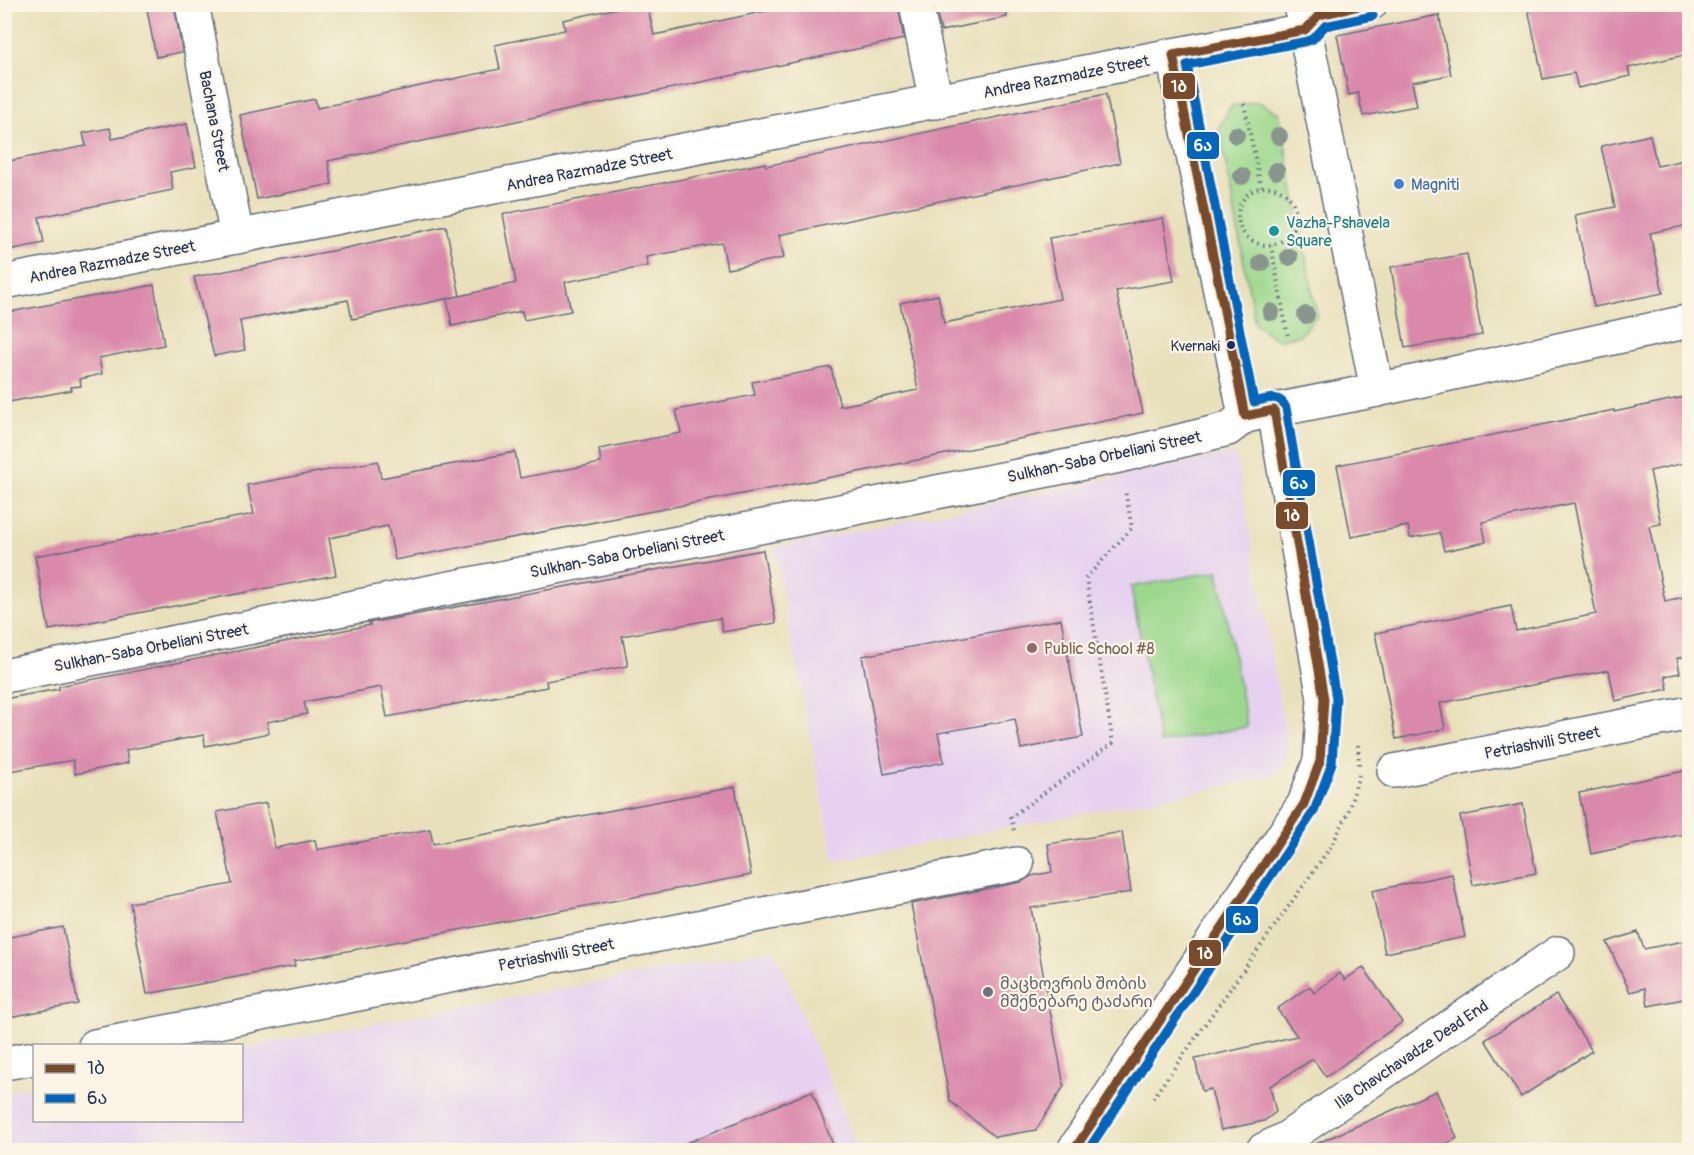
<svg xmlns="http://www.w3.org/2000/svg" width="1694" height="1155" font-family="Pangolin,'Noto Sans Georgian',sans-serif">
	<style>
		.built { fill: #e6d2f0 }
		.green { fill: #9bd88d; stroke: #5b8476; stroke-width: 1.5 }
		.building { fill: #da89ab }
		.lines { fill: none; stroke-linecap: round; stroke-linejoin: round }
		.street-casing { stroke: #636d7e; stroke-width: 36 }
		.secondary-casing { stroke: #636d7e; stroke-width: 36 }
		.path { stroke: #636d7e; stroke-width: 4; stroke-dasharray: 1.5 4.5; stroke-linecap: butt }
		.street { stroke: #fff; stroke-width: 33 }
		.secondary { stroke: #fff; stroke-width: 33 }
		.bus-1-casing { stroke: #fcf5e5; stroke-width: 14 }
		.bus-2-casing { stroke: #fcf5e5; stroke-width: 14 }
		.bus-1 { stroke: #7a4b2a; stroke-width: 9 }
		.bus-2 { stroke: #0065bd; stroke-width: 9 }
		.tree { fill: #89968e }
		.shop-dot { fill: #3f7fe0; stroke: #fcf5e5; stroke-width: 2 }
		.culture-dot { fill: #0f9aa8; stroke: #fcf5e5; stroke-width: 2 }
		.bus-dot { fill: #1b2f5e; stroke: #fcf5e5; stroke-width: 2 }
		.education-dot { fill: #8d6e63; stroke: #fcf5e5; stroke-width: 2 }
		.worship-dot { fill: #6b7280; stroke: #fcf5e5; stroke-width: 2 }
		.labels { text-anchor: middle; stroke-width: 4.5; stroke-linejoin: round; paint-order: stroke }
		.bus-label { font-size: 14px; fill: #1b2f5e; stroke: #fcf5e5; text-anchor: end }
		.street-label { font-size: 16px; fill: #1b2f5e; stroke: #fcf5e5 }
		.shop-label { font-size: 16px; fill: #366cbe; stroke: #fcf5e5; text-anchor: start }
		.culture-label { font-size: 16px; fill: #0d838f; stroke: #fcf5e5; text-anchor: start }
		.education-label { font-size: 16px; fill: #785e54; stroke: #fcf5e5; text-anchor: start }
		.worship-label { font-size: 16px; fill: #5b616d; stroke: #fcf5e5; text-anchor: start }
		.line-badge { stroke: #fcf5e5; stroke-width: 2 }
		.badge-label { font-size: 16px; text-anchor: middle; font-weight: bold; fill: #fff }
	</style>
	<rect width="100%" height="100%" fill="#fcf5e5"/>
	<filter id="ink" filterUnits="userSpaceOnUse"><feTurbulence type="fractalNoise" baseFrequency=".0167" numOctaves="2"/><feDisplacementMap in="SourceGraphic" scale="12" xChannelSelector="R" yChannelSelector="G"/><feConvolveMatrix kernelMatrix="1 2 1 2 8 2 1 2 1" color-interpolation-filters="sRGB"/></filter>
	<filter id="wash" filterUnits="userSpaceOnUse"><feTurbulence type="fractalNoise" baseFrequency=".008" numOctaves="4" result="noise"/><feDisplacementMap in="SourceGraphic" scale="24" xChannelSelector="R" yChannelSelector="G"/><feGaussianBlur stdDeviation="1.35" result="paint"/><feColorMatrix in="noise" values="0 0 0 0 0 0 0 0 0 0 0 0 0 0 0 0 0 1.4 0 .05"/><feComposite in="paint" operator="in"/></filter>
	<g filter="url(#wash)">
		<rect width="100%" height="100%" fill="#e8e0ba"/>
		<!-- built -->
		<g class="built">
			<polygon points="1236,453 1288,747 1283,763 1272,777 834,861 774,548"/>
			<polygon points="775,949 858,1150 5,1150 4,1092 34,1087 34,1120 242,1120 242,1048"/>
		</g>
		<!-- green -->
		<g class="green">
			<polygon points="1258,102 1279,113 1317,316 1300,335 1277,340 1255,324 1219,127 1231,106"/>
			<polygon points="1218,571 1247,727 1160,743 1131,587"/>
		</g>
		<g id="blocks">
			<!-- building -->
			<g class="building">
				<polygon points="146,4 174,4 182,52 156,57"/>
				<polygon points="636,4 647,4 654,35 799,4 898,4 904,39 328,161 332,184 257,199 240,115 315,99 317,108 500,69 495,45 565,30 563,20"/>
				<polygon points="935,4 1005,4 1007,17 941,31"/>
				<polygon points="1527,4 1689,4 1689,54 1628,68 1630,76 1578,88 1574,73 1543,79"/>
				<polygon points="1439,15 1451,75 1412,82 1417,106 1363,116 1358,93 1349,95 1337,35"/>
				<polygon points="1106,94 1120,163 779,235 784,258 727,269 722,243 646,257 648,266 565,282 571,311 524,320 522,311 452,326 447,299 459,296 352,319 348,300 240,321 245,350 214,356 194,277 337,250 446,226 460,296 516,283 503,214 765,163 766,166"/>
				<polygon points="187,124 196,167 170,172 173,190 39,217 44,243 4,251 4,162 86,146 83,133 110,128 112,139"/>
				<polygon points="1650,135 1657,166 1689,159 1689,225 1650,233 1663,293 1594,307 1575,215 1615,207 1601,146"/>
				<polygon points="1163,218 1174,281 1116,291 1143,413 874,469 395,560 388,526 329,538 336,575 49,630 35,556 254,514 247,485 378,461 381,478 515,452 520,478 601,463 599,449 681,433 676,410 755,395 752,382 831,367 840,406 918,390 900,303 938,295 944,323 1060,299 1049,238"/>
				<polygon points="1467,254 1482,335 1405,348 1391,267"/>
				<polygon points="154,285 164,345 99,358 102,374 80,379 81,386 71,387 72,390 4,403 4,313"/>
				<polygon points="1689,396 1689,462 1650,471 1661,524 1649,526 1665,601 1689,596 1689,656 1677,658 1680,673 1665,676 1668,689 1615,701 1609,670 1440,703 1445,729 1396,739 1375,633 1511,606 1516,631 1596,614 1574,503 1482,522 1486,542 1444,551 1440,533 1410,538 1408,526 1351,537 1337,465 1468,440 1614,410 1614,412"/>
				<polygon points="763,550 776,623 723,632 720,618 622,636 628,666 546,681 547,687 387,717 381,687 304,702 307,714 267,722 269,733 205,746 204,735 126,750 128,763 75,774 73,760 4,772 4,699 59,689 59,686 370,625 369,623 391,619"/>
				<polygon points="1061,619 1083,737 1021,749 1015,719 938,733 944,762 884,774 862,656"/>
				<polygon points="1689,770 1689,833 1591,854 1579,793"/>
				<polygon points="735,787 751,875 294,961 295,966 147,994 130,903 232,884 217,812 266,803 275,848 315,840 317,850 430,829 433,844"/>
				<polygon points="1523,804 1536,873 1473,885 1460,816"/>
				<polygon points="1122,832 1131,892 1031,908 1064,1086 1036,1130 995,1137 950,1101 911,904 1021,882 1031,876 1052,872 1048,844"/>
				<polygon points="1452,874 1465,937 1385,953 1372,891"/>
				<polygon points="63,927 78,1004 4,1018 4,938"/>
				<polygon points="1638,932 1644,949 1689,940 1689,998 1648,1006 1645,988 1630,992 1607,942"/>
				<polygon points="1363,967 1402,1022 1326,1077 1313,1059 1270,1086 1276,1112 1264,1121 1221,1130 1211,1089 1202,1091 1195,1059 1297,1036 1277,1009 1310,986 1314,993 1340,973 1345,980"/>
				<polygon points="1556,995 1592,1051 1521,1097 1485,1040"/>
				<polygon points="812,1091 835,1150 670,1150"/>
				<polygon points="1436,1091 1457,1138 1437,1150 1302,1150"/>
			</g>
		</g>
	</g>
	<g filter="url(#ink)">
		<use href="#blocks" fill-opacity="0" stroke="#636d7e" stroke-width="1.5"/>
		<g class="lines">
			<defs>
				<g id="street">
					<polyline points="192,4 237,237"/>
					<polyline points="916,4 936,102"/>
					<polyline points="1301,4 1305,30"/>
					<polyline points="1377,390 1690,321"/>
					<polyline points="4,676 1119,456 1228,429 1245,416"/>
					<polyline points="1394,771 1690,713"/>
					<polyline points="95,1046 1017,864"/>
					<polyline points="4,1063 34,1058"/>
					<polyline points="1263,1150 1287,1138 1558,953"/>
				</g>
				<g id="secondary">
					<polygon points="1305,30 1377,390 1245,416 1173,55"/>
					<polyline points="1305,30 1319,15 1370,4"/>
					<polyline points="4,282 1173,55"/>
					<polyline points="1074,1150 1304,804 1320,761 1324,699 1274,410"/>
				</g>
			</defs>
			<!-- street casing -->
			<use href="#street" class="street-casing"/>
			<!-- secondary casing -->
			<use href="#secondary" class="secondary-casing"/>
			<!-- path -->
			<g class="path">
				<polyline points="1244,104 1261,187"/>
				<circle cx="1267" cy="216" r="29"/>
				<polyline points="1271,245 1288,338"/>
				<polyline points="1358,745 1359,765"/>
				<polyline points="1014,830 1011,817 1113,743 1086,578 1132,528 1125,490"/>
				<polyline points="1153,1098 1332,845 1348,813 1359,775"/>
			</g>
			<!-- street -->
			<use href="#street" class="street"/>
			<!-- secondary -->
			<use href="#secondary" class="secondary"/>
			<defs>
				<polyline id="bus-1" points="1074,1150 1304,804 1320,761 1324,699 1274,410 1245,416 1173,55 1305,30 1319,15 1368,4"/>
				<path id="bus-2" d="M1088,1150L1314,811L1332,763L1336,698L1286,408C1280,393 1267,399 1254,402L1187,65L1308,41L1313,39L1325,26L1373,16"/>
			</defs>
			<!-- bus-1 casing -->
			<use href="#bus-1" class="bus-1-casing"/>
			<!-- bus-2 casing -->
			<use href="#bus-2" class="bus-2-casing"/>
			<!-- bus-1 -->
			<use href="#bus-1" class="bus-1"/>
			<!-- bus-2 -->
			<use href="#bus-2" class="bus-2"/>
		</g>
		<!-- trees -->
		<g class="tree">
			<circle cx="1236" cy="135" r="9"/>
			<circle cx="1279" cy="136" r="9"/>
			<circle cx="1276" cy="171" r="9"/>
			<circle cx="1242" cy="176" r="9"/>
			<circle cx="1289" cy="257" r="9"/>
			<circle cx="1261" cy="263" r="9"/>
			<circle cx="1271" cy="312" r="9"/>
			<circle cx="1306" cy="315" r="9"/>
		</g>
	</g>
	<!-- markers -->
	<circle class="shop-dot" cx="1399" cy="184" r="6"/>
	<circle class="culture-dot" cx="1274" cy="231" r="6"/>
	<circle class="bus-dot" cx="1231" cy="345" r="5"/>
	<circle class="education-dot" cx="1032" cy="648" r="6"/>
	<circle class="worship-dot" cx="988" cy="992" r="6"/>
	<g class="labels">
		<!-- bus labels -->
		<g class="bus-label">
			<text x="1220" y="351">Kvernaki</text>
		</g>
		<!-- street labels -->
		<g class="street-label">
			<text transform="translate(1066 76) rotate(-11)" y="6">Andrea Razmadze Street</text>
			<text transform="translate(215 121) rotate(79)" y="6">Bachana Street</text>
			<text transform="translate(589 169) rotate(-11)" y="6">Andrea Razmadze Street</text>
			<text transform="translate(112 261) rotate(-11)" y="6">Andrea Razmadze Street</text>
			<text transform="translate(1104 456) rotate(-12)" y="6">Sulkhan-Saba Orbeliani Street</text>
			<text transform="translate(627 553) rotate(-11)" y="6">Sulkhan-Saba Orbeliani Street</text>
			<text transform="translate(151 647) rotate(-11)" y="6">Sulkhan-Saba Orbeliani Street</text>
			<text transform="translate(1542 742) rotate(-11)" y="6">Petriashvili Street</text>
			<text transform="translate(556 954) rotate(-11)" y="6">Petriashvili Street</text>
			<text transform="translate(1411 1054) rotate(-34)" y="6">Ilia Chavchavadze Dead End</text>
		</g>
		<!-- shop labels -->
		<g class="shop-label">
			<text x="1411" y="190">Magniti</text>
		</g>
		<!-- culture labels -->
		<g class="culture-label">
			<text x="1286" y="228">Vazha-Pshavela<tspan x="1286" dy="18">Square</tspan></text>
		</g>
		<!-- education labels -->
		<g class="education-label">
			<text x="1044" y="654">Public School #8</text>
		</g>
		<!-- worship labels -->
		<g class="worship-label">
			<text x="1000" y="989">მაცხოვრის შობის<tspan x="1000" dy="18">მშენებარე ტაძარი</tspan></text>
		</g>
	</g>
	<g class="line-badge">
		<rect x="1162" y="72" width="34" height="28" rx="6" fill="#7a4b2a"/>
		<rect x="1186" y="131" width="34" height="29" rx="6" fill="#0065bd"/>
		<rect x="1282" y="469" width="34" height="28" rx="6" fill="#0065bd"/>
		<rect x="1275" y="501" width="34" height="29" rx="6" fill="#7a4b2a"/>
		<rect x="1225" y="905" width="34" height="29" rx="6" fill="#0065bd"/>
		<rect x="1188" y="939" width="34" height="28" rx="6" fill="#7a4b2a"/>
	</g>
	<g class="badge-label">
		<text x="1179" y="92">1ბ</text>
		<text x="1203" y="151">6ა</text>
		<text x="1299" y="489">6ა</text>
		<text x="1292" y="521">1ბ</text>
		<text x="1242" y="925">6ა</text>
		<text x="1205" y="959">1ბ</text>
	</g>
	<!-- margin -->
	<rect width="1694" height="1155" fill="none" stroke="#fcf5e5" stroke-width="24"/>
	<!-- legend -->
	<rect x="33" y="1044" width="210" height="78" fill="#fcf5e5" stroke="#a2a6af" stroke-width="1.5"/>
	<rect x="45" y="1064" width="30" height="9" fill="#7a4b2a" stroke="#a2a6af" stroke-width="1.5"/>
	<text x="87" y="1074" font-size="18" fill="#1b2f5e">1ბ</text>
	<rect x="45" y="1094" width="30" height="9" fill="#0065bd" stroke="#a2a6af" stroke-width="1.5"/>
	<text x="87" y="1104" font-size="18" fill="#1b2f5e">6ა</text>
</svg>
